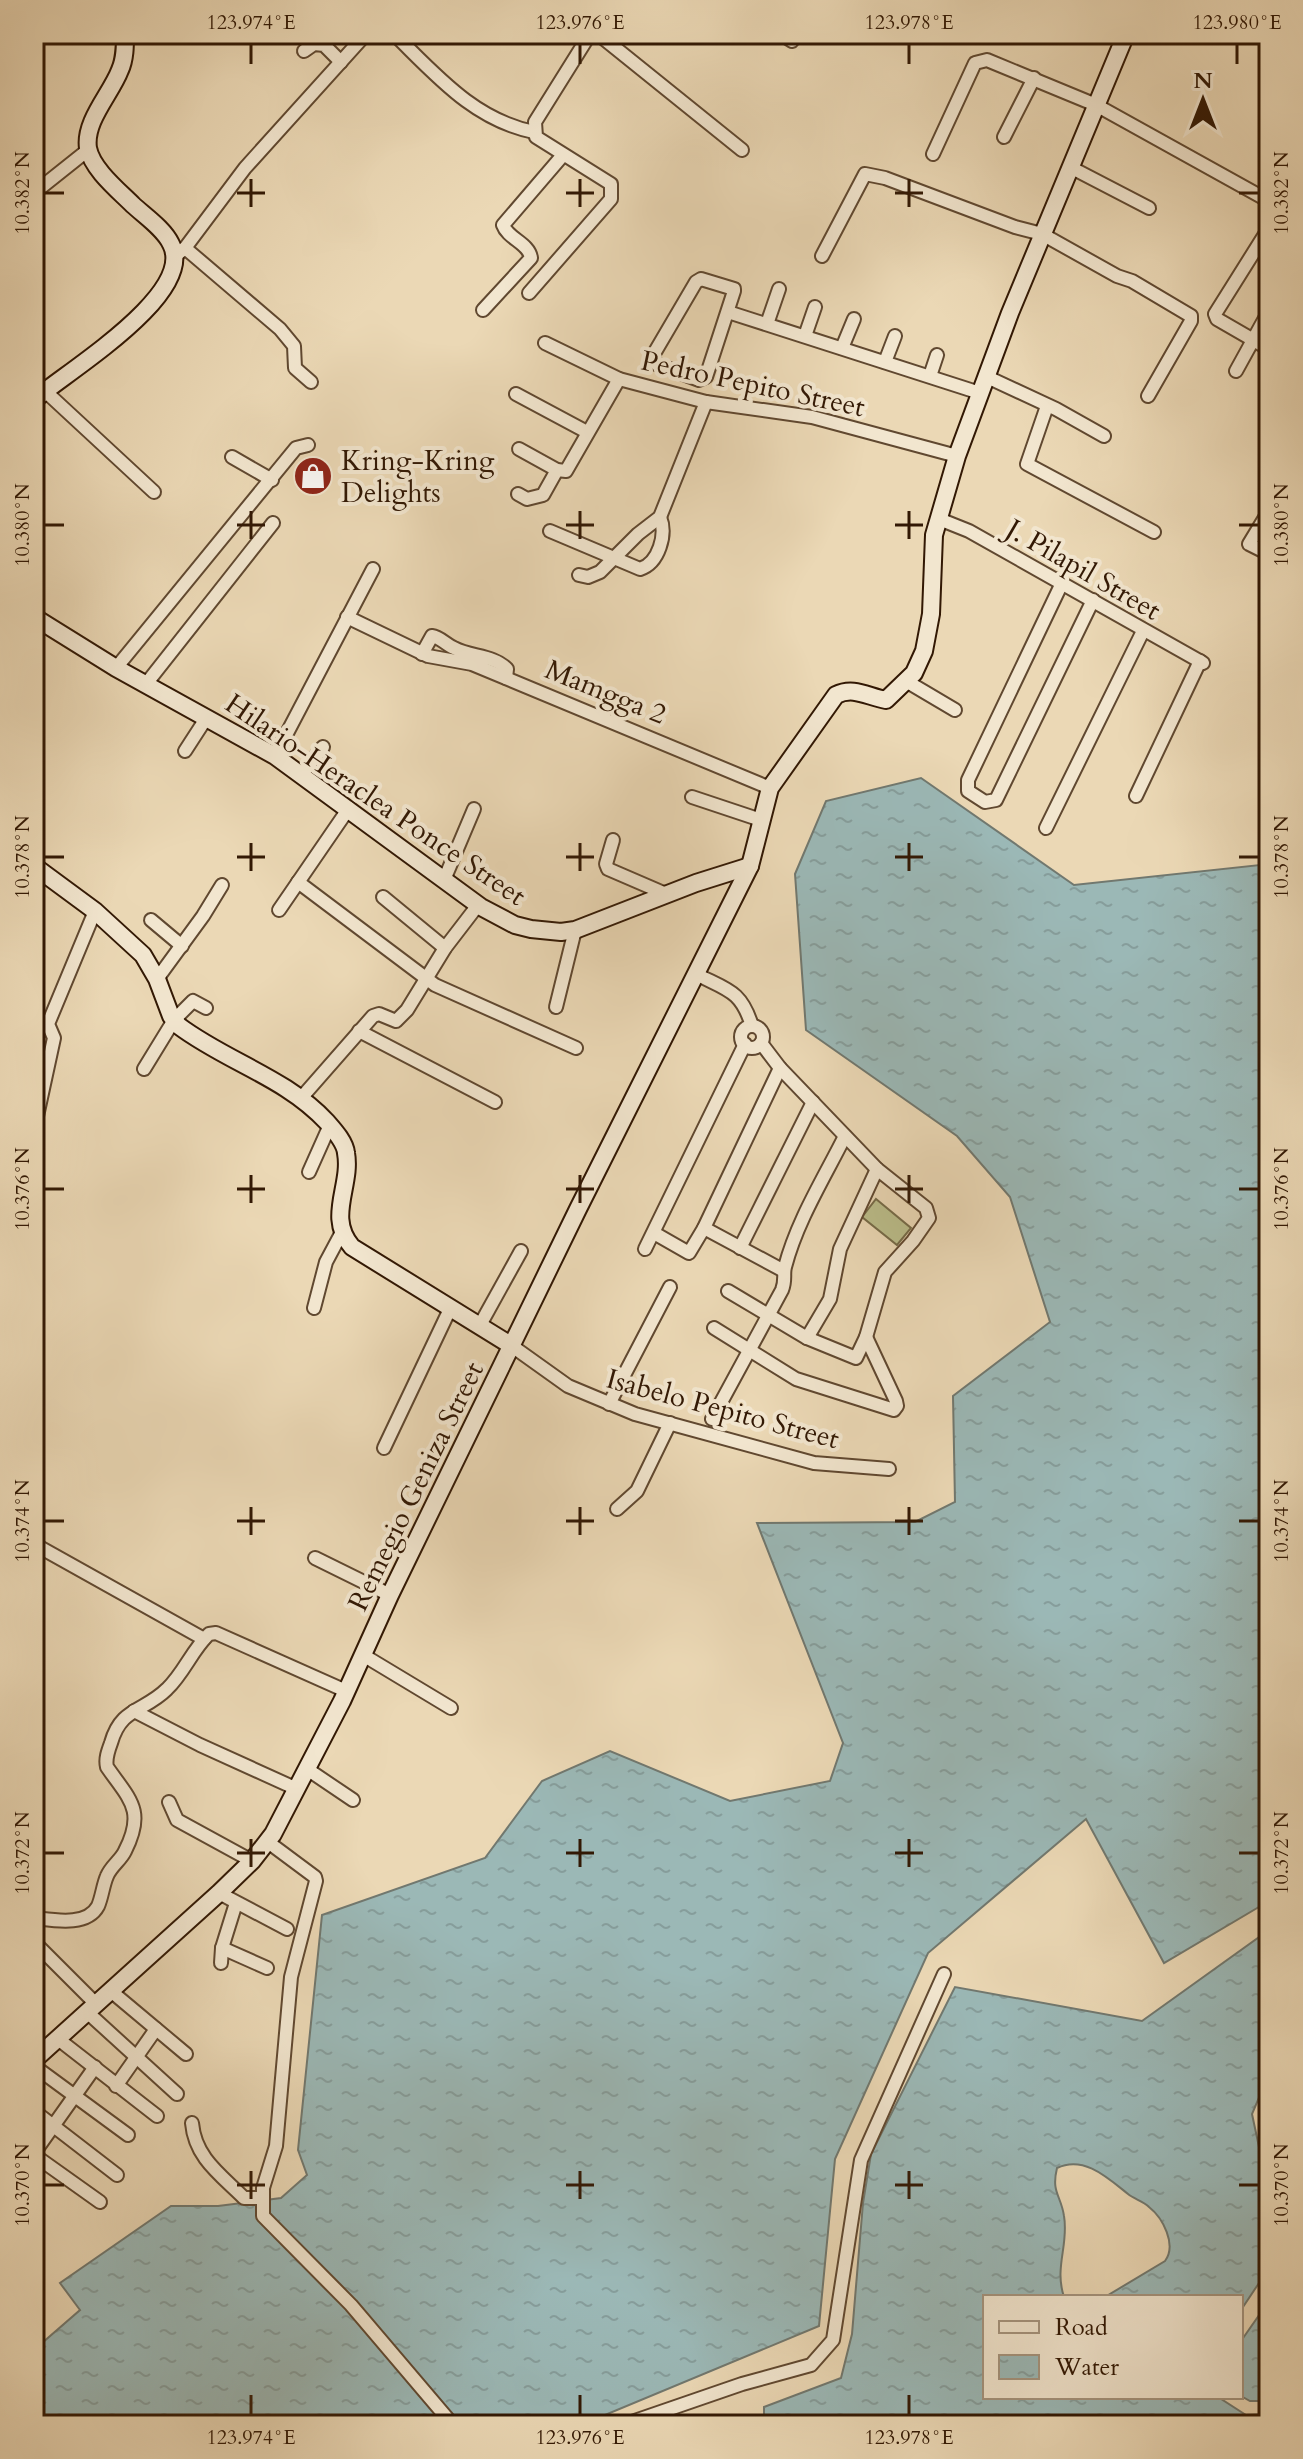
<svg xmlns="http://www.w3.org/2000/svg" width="1303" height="2459" font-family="Cardo,serif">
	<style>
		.park { fill: #bbbe8b; stroke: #766b48; stroke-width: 2 }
		.water { fill: url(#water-ripples); stroke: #71786f; stroke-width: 2 }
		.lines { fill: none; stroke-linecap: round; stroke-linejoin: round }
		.street-casing { stroke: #604830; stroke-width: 16 }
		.secondary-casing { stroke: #321804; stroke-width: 20 }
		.street { stroke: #f2e6cf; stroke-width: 12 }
		.secondary { stroke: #f2e6cf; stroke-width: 16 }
		.ticks { fill: none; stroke: #321804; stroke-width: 3 }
		.labels { text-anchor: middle; stroke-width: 8; stroke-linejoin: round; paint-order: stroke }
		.street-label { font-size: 28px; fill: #321804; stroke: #f2e6cf }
		.poi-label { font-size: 28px; fill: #321804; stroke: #f2e6cf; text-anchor: start }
		.neatline { fill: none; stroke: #321804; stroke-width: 3 }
		.ticks-label { font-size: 20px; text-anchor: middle; fill: #321804 }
	</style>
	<defs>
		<pattern id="water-ripples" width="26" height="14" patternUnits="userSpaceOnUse" patternTransform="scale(2)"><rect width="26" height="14" fill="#9bb8b6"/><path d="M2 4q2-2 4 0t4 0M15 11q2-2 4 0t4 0" fill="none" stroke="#869d9b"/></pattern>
	</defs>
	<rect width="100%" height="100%" fill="#ebd8b5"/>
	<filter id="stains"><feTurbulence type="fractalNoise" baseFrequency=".0025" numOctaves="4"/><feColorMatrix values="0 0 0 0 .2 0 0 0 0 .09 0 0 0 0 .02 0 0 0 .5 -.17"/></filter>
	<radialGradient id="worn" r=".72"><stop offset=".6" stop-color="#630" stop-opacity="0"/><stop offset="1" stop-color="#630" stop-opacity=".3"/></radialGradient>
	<!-- park -->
	<polygon class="park" points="876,1199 911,1228 897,1245 862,1217"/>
	<!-- water -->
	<g class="water">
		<polygon points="921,778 1074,885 1269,864 1269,1901 1164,1963 1086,1819 928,1953 835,2159 819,2326 581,2425 424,2425 416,2418 251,2416 226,2425 34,2425 34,2350 80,2310 60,2283 171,2206 218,2206 281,2198 307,2175 298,2150 322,1915 485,1858 542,1781 610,1751 730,1801 830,1781 843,1743 757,1523 915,1522 955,1502 953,1396 1050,1322 1010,1197 957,1136 806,1030 795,874 826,801"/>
		<path d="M1269,1930V2074L1252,2114L1269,2194V2268L1241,2310V2297H1105L1165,2261C1177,2245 1163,2218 1149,2207C1143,2201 1134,2199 1128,2194C1108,2178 1084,2155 1057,2168C1051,2193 1061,2195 1064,2216C1069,2245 1054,2267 1064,2297H985V2397H1218L1246,2415L1269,2414V2425H725L764,2415V2407L841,2378L852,2334L863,2203L871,2154L955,1987L1142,2021Z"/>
		<polygon points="1269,2301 1269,2401 1250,2401 1241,2396 1241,2341"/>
	</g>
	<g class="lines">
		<defs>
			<g id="street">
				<path d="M394,34C436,75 474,120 534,132"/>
				<polyline points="598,34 742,150"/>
				<polyline points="781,34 792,41"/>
				<polyline points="304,51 314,44 324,45 341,62"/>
				<polyline points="1004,137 1034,78"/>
				<polyline points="933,154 975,63 987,60 1096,105 1269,201"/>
				<polyline points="1070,167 1149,208"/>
				<polyline points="34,193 88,150"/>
				<polyline points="1269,228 1215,314 1217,319 1269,349"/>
				<polyline points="185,248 280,329 294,346 295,368 311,382"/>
				<polyline points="822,256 865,174 885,178 1015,227 1042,234 1117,276 1132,281 1191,316 1191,321 1148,396"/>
				<polyline points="174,257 185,248 245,168 366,34"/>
				<polygon points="701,279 734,289 734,291 706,377 699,380 656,364 652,357 696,282"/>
				<polyline points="529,293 611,199 611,184 536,137 535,122 590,34"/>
				<path d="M483,310L531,258C529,243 508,239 503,225L563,155"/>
				<polyline points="728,312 980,393"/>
				<polyline points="767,324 779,289"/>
				<polyline points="805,336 815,307"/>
				<polyline points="545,343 619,379 706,402 812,417 957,456"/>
				<polyline points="842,348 854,319"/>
				<polyline points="885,362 895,336"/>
				<polyline points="1236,371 1269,311"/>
				<polyline points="930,376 937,355"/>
				<polyline points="985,376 1056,409 1104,436"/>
				<polyline points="45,391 154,492"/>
				<polyline points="516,394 587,432"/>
				<polyline points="1047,406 1027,464 1154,532"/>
				<polyline points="519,449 557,470 566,471 619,379"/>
				<polyline points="232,457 272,480"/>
				<polyline points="518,494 527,499 543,495 557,470"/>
				<polyline points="1269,511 1249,544 1269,554"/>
				<polyline points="939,519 969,531 1203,663"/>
				<path d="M550,531L640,569C659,563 667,534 660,517"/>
				<polyline points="579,575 588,577 600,572 638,534 660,517 706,402"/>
				<polyline points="1062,583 968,780 968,791 985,802 996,800 1093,600"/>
				<polyline points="347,617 428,656 472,664 770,788"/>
				<path d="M422,654L432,636C440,637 445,644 454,648C470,657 494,655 507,669L506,678"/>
				<polyline points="116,668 296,448 308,445"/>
				<polyline points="906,681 955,710"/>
				<polyline points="146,684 273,523"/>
				<polyline points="185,751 207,717"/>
				<polyline points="275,756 373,569"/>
				<polyline points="302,774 323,747"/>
				<polyline points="1136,796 1200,661"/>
				<polyline points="692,797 761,820"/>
				<polyline points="1046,828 1143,631"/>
				<polyline points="613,840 606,864 608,869 666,894"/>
				<polyline points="444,880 474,809"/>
				<polyline points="298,882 435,985 576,1048"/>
				<polyline points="383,897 445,948"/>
				<polyline points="279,910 349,808"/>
				<polyline points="151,920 182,946"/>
				<path d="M696,974C727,990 741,990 752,1026"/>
				<polyline points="157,979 203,916 222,885"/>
				<polyline points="556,1007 575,930"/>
				<circle cx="752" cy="1037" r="11"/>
				<polyline points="359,1031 495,1102"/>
				<polyline points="144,1069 174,1020 193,1001 206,1008"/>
				<polyline points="302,1097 373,1016 379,1014 396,1021 407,1010 445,948 478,905"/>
				<polyline points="34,1130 54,1038 48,1024 95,911"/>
				<polyline points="309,1172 330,1125"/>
				<polyline points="704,1228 784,1271"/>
				<polyline points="654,1233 689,1253 704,1228 780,1068"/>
				<polyline points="740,1248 813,1102"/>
				<polyline points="645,1249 745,1044"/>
				<polyline points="728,1291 807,1338 856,1358 866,1337 885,1272 913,1241 929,1218 926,1208 877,1169 780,1068 761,1043"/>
				<polyline points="314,1308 326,1262 342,1232"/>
				<polyline points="480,1325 521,1251"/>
				<polyline points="714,1328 796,1379 894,1410 897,1406 896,1401 866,1337"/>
				<polyline points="807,1338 830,1299 840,1249 877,1169"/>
				<polyline points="512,1346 568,1386 635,1414 814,1463 889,1469"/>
				<polyline points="609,1404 670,1287"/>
				<path d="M712,1419L782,1290C786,1280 783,1274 785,1267C797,1221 824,1178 845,1136"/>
				<polyline points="384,1448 450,1309"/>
				<polyline points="617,1509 637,1491 670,1423"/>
				<polyline points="34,1544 204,1639"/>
				<polyline points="315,1558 390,1595"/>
				<polyline points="363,1655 451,1708"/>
				<polyline points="134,1711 200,1745 297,1789"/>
				<polyline points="307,1769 353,1800"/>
				<polyline points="169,1802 177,1820 252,1861"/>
				<polyline points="268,1842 315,1877 316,1881 291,1977 276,2146 263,2188 263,2216 351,2305 453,2425"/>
				<polyline points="219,1893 287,1929"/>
				<path d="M34,1918C53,1920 87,1927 98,1906C102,1897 103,1885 107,1876C111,1866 121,1860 125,1851C146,1810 129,1799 107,1767C105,1759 108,1751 111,1743C121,1707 144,1712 167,1689C184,1673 192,1650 209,1634L216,1633L346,1691"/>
				<polyline points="34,1942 97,2005"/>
				<polyline points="222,1948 267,1968"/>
				<polyline points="221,1963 222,1948 236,1903"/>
				<polyline points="112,1992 186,2054"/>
				<polyline points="87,2012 177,2094"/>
				<polyline points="58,2039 157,2116"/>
				<polyline points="34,2066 128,2135"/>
				<polyline points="116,2086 156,2029"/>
				<polyline points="34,2111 117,2175"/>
				<path d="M192,2123C195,2158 221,2175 244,2198H261"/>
				<polyline points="34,2153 95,2067"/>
				<polyline points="34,2155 100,2202"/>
				<polyline points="623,2425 742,2384 811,2365 833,2340 861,2160 944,1974"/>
			</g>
			<g id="secondary">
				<path d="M34,400C66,372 197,294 171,244C164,229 145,216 133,205C118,190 92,169 88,148C84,121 111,94 120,70C125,59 125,46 125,34"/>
				<polyline points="34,617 116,668 275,756 481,907 515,925 531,929 561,932 575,930 696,883 750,866"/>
				<path d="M34,866L95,911L143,955L157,979L171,1016L179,1026C227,1062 285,1077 327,1122C334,1130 345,1142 346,1153C352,1186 326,1217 352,1247L512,1346"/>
				<path d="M34,2060L219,1893L252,1861L273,1834L342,1701L390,1595L578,1209L750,866L770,788L836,695C854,686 868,697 886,700L914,673L924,651L931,614L934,535L957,456L1010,313L1126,34"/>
			</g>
		</defs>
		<!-- street casing -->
		<use href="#street" class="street-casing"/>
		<!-- secondary casing -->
		<use href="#secondary" class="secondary-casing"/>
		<!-- street -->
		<use href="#street" class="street"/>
		<!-- secondary -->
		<use href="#secondary" class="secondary"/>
	</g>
	<!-- ticks -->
	<path class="ticks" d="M251,44V64M580,44V64M909,44V64M1237,44V64M251,179V207M580,179V207M909,179V207M44,193H64M237,193H265M566,193H594M895,193H923M1239,193H1259M251,511V539M580,511V539M909,511V539M44,525H64M237,525H265M566,525H594M895,525H923M1239,525H1259M251,843V871M580,843V871M909,843V871M44,857H64M237,857H265M566,857H594M895,857H923M1239,857H1259M251,1175V1203M580,1175V1203M909,1175V1203M44,1189H64M237,1189H265M566,1189H594M895,1189H923M1239,1189H1259M251,1507V1535M580,1507V1535M909,1507V1535M44,1521H64M237,1521H265M566,1521H594M895,1521H923M1239,1521H1259M251,1839V1867M580,1839V1867M909,1839V1867M44,1853H64M237,1853H265M566,1853H594M895,1853H923M1239,1853H1259M251,2171V2199M580,2171V2199M909,2171V2199M44,2185H64M237,2185H265M566,2185H594M895,2185H923M1239,2185H1259M251,2395V2415M580,2395V2415M909,2395V2415"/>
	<!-- icons -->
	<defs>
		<symbol id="shop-disc" viewBox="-11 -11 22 22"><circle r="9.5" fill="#8f2418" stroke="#f2e6cf"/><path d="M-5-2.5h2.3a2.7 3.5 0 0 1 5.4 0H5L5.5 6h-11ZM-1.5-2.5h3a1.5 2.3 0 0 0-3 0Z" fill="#fff"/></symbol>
	</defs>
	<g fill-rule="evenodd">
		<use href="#shop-disc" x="291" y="454" width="44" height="44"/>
	</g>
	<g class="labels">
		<!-- street labels -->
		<g class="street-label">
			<text transform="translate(753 383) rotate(12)" y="10">Pedro Pepito Street</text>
			<text transform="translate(1084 569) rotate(30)" y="10">J. Pilapil Street</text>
			<text transform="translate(606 691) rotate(22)" y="10">Mamgga 2</text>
			<text transform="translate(376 799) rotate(34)" y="10">Hilario-Heraclea Ponce Street</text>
			<text transform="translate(723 1408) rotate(15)" y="10">Isabelo Pepito Street</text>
			<text transform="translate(415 1486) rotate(-64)" y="10">Remegio Geniza Street</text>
		</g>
		<!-- poi labels -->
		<g class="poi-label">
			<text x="341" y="470">Kring-Kring<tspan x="341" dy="32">Delights</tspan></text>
		</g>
	</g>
	<!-- margin -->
	<rect width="1303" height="2459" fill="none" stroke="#ebd8b5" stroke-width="88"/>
	<!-- legend -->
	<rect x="983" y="2295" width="260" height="104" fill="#f2e6cf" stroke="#a5947e" stroke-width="2"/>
	<rect x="999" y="2321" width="40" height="12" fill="#f2e6cf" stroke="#a5947e" stroke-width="2"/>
	<text x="1055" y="2335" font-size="24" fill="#321804">Road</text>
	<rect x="999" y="2355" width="40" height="24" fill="url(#water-ripples)" stroke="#a5947e" stroke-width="2"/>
	<text x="1055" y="2375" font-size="24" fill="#321804">Water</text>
	<!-- north arrow -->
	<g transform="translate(1203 100)" stroke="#f2e6cf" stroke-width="6" paint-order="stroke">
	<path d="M0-6L14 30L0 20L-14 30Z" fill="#321804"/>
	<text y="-12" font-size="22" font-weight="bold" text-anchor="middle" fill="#321804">N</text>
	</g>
	<rect x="44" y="44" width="1215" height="2371" class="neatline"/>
	<g class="ticks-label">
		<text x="251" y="29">123.974°E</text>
		<text x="580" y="29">123.976°E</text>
		<text x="909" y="29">123.978°E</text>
		<text x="1237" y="29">123.980°E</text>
		<text transform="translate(22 193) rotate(-90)" y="7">10.382°N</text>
		<text transform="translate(1281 193) rotate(-90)" y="7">10.382°N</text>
		<text transform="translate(22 525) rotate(-90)" y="7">10.380°N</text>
		<text transform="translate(1281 525) rotate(-90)" y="7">10.380°N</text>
		<text transform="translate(22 857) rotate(-90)" y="7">10.378°N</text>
		<text transform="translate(1281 857) rotate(-90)" y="7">10.378°N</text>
		<text transform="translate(22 1189) rotate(-90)" y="7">10.376°N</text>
		<text transform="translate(1281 1189) rotate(-90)" y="7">10.376°N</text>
		<text transform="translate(22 1521) rotate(-90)" y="7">10.374°N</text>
		<text transform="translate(1281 1521) rotate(-90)" y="7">10.374°N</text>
		<text transform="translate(22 1853) rotate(-90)" y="7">10.372°N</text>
		<text transform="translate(1281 1853) rotate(-90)" y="7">10.372°N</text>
		<text transform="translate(22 2185) rotate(-90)" y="7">10.370°N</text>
		<text transform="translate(1281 2185) rotate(-90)" y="7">10.370°N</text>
		<text x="251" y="2444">123.974°E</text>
		<text x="580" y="2444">123.976°E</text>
		<text x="909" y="2444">123.978°E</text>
	</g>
	<rect width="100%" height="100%" filter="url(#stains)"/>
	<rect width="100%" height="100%" fill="url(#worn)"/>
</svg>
